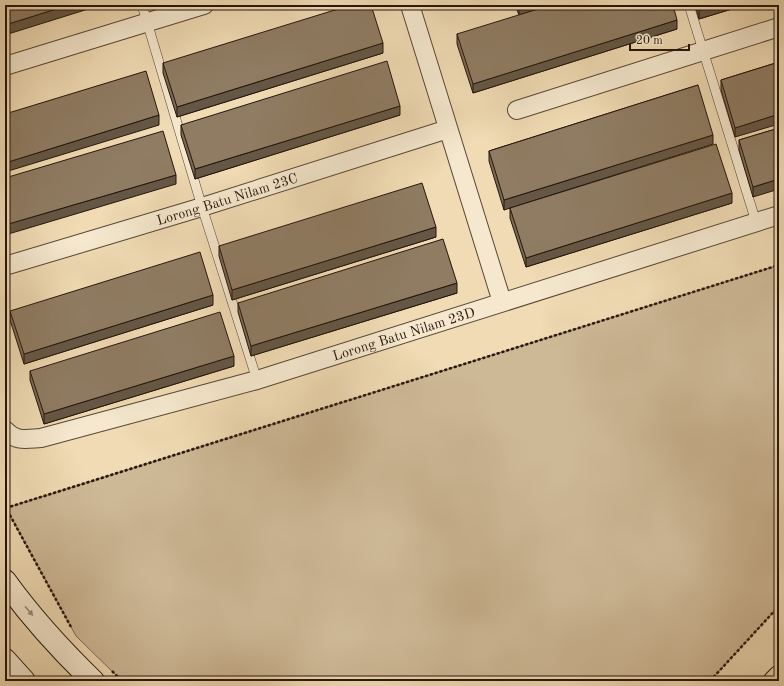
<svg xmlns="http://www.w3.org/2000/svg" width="784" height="686" font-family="'Old Standard TT',serif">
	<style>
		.green { fill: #ceb997; stroke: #7a6751 }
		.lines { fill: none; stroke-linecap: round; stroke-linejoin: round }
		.service-casing { stroke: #584635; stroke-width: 10 }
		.minor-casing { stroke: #584635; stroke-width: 20 }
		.secondary-casing { stroke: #26150b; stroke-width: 24 }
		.primary-casing { stroke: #26150b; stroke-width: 24 }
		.path { stroke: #26150b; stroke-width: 2.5; stroke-dasharray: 3 2; stroke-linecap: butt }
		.service { stroke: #f5e8ce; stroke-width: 9 }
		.minor { stroke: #f5e8ce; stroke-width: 18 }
		.secondary { stroke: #f5e8ce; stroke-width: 22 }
		.primary { stroke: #f0dbb4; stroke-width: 22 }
		.wall { fill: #7b6b55; stroke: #26150b }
		.shaded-wall { fill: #645745; stroke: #26150b }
		.building { fill: #8f7c63; stroke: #26150b }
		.oneway { fill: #988976 }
		.labels { text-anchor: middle; stroke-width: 3; stroke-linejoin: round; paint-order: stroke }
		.street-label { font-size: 14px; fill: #26150b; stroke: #f5e8ce }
	</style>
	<rect width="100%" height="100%" fill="#f0dbb4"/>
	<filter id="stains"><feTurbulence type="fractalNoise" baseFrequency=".005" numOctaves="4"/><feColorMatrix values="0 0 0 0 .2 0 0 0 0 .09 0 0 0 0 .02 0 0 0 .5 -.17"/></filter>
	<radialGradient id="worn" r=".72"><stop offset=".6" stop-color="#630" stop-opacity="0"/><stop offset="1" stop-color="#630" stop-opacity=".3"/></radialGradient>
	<!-- green -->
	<polygon class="green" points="779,265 779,606 710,681 122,681 76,636 6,508"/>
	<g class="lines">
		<defs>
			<g id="service">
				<polyline points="142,5 202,207 257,380"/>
				<polyline points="689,5 756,222"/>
			</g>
			<g id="minor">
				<polyline points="410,5 502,302"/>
				<polyline points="5,66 204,5"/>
				<polyline points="517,110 779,27"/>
				<path id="s1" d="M5,266L202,207L448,129"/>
				<path id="s2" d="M5,430C17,442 25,439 41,438L257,380L779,215"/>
			</g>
			<g id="secondary">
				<path d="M5,581C31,617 61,650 93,681"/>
				<polyline points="5,660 24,681"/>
			</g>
			<polyline id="primary" points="775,681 779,677"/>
		</defs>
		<!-- service casing -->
		<use href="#service" class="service-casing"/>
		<!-- minor casing -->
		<use href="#minor" class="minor-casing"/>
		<!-- secondary casing -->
		<use href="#secondary" class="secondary-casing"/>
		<!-- primary casing -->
		<use href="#primary" class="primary-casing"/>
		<!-- path -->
		<g class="path">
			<polyline points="71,627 6,508 779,265"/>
			<polyline points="112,671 122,681"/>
			<polyline points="710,681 779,606"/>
		</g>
		<!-- service -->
		<use href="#service" class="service"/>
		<!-- minor -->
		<use href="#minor" class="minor"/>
		<!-- secondary -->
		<use href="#secondary" class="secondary"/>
		<!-- primary -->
		<use href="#primary" class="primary"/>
	</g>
	<!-- wall -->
	<g class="wall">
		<polygon points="515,5 551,5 519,15"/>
		<polygon points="695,5 745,5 699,19"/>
		<polygon points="677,29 473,93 457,44 457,34"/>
		<polygon points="383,53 177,117 163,73 163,63"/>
		<polygon points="779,62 735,137 721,90 721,80"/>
		<polygon points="698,85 504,210 489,161 489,151"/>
		<polygon points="400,115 195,179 181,135 181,125"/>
		<polygon points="779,128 753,197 739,150 739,140"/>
		<polygon points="732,203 526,267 510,218 510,208"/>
		<polygon points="436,237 232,300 219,256 219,246"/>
		<polygon points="457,293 251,356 238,312 238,303"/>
		<polygon points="213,305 24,364 10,320 10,311"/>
		<polygon points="234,366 44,424 30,380 30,371"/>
	</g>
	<!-- shaded-wall -->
	<g class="shaded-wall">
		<polygon points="69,5 101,5 5,35 5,25"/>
		<polygon points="446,5 457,5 446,9"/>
		<polygon points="519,5 551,5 519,15"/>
		<polygon points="714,5 745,5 699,19 699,9"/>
		<polygon points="677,20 677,29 473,93 473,84"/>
		<polygon points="383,43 383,53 177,117 177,107"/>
		<polygon points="400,106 400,115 195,179 195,169"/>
		<polygon points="779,114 779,124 735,137 735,128"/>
		<polygon points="159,115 159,125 5,172 5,163"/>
		<polygon points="713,135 713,144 504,210 504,200"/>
		<polygon points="176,175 176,184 5,235 5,225"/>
		<polygon points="779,179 779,189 753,197 753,187"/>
		<polygon points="732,193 732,203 526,267 526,258"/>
		<polygon points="436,227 436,237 232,300 232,290"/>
		<polygon points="457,283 457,293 251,356 251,346"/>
		<polygon points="213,295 213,305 24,364 24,354"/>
		<polygon points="234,356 234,366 44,424 44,414"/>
	</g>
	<!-- building -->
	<g class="building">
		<polygon points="5,5 69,5 5,25"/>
		<polygon points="351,5 371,5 383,43 177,107 163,63"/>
		<polygon points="551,5 673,5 677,20 473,84 457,34"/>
		<polygon points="698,5 714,5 699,9"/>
		<polygon points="387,61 400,106 195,169 181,125"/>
		<polygon points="779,62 779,114 735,128 721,80"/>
		<polygon points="146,71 159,115 5,163 5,114"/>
		<polygon points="698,85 713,135 504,200 489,151"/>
		<polygon points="779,128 779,179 753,187 739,140"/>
		<polygon points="163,131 176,175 5,225 5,178"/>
		<polygon points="716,144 732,193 526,258 510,208"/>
		<polygon points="422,183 436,227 232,290 219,246"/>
		<polygon points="443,239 457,283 251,346 238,303"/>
		<polygon points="200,252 213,295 24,354 10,311"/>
		<polygon points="220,312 234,356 44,414 30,371"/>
	</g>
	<!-- one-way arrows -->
	<defs><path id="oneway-solid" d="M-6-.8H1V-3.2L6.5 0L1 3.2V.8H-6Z"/></defs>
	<use class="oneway" href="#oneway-solid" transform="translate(29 611) rotate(49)"/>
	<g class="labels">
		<!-- street labels -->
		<g class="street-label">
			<text dy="5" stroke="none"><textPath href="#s1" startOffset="232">Lorong Batu Nilam 23C</textPath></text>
			<text dy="5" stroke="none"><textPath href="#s2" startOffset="416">Lorong Batu Nilam 23D</textPath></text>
		</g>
	</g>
	<!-- margin -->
	<rect width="784" height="686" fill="none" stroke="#f0dbb4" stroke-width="20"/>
	<rect x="6" y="6" width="772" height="674" fill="none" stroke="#26150b" stroke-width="2"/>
	<rect x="10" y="10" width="764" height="666" fill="none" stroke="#26150b"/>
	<!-- scale -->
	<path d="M630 44v6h59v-6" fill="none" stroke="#26150b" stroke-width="2"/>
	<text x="636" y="44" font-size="12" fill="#26150b" stroke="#f5e8ce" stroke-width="3" paint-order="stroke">20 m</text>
	<rect width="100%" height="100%" filter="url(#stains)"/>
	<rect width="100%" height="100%" fill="url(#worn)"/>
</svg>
